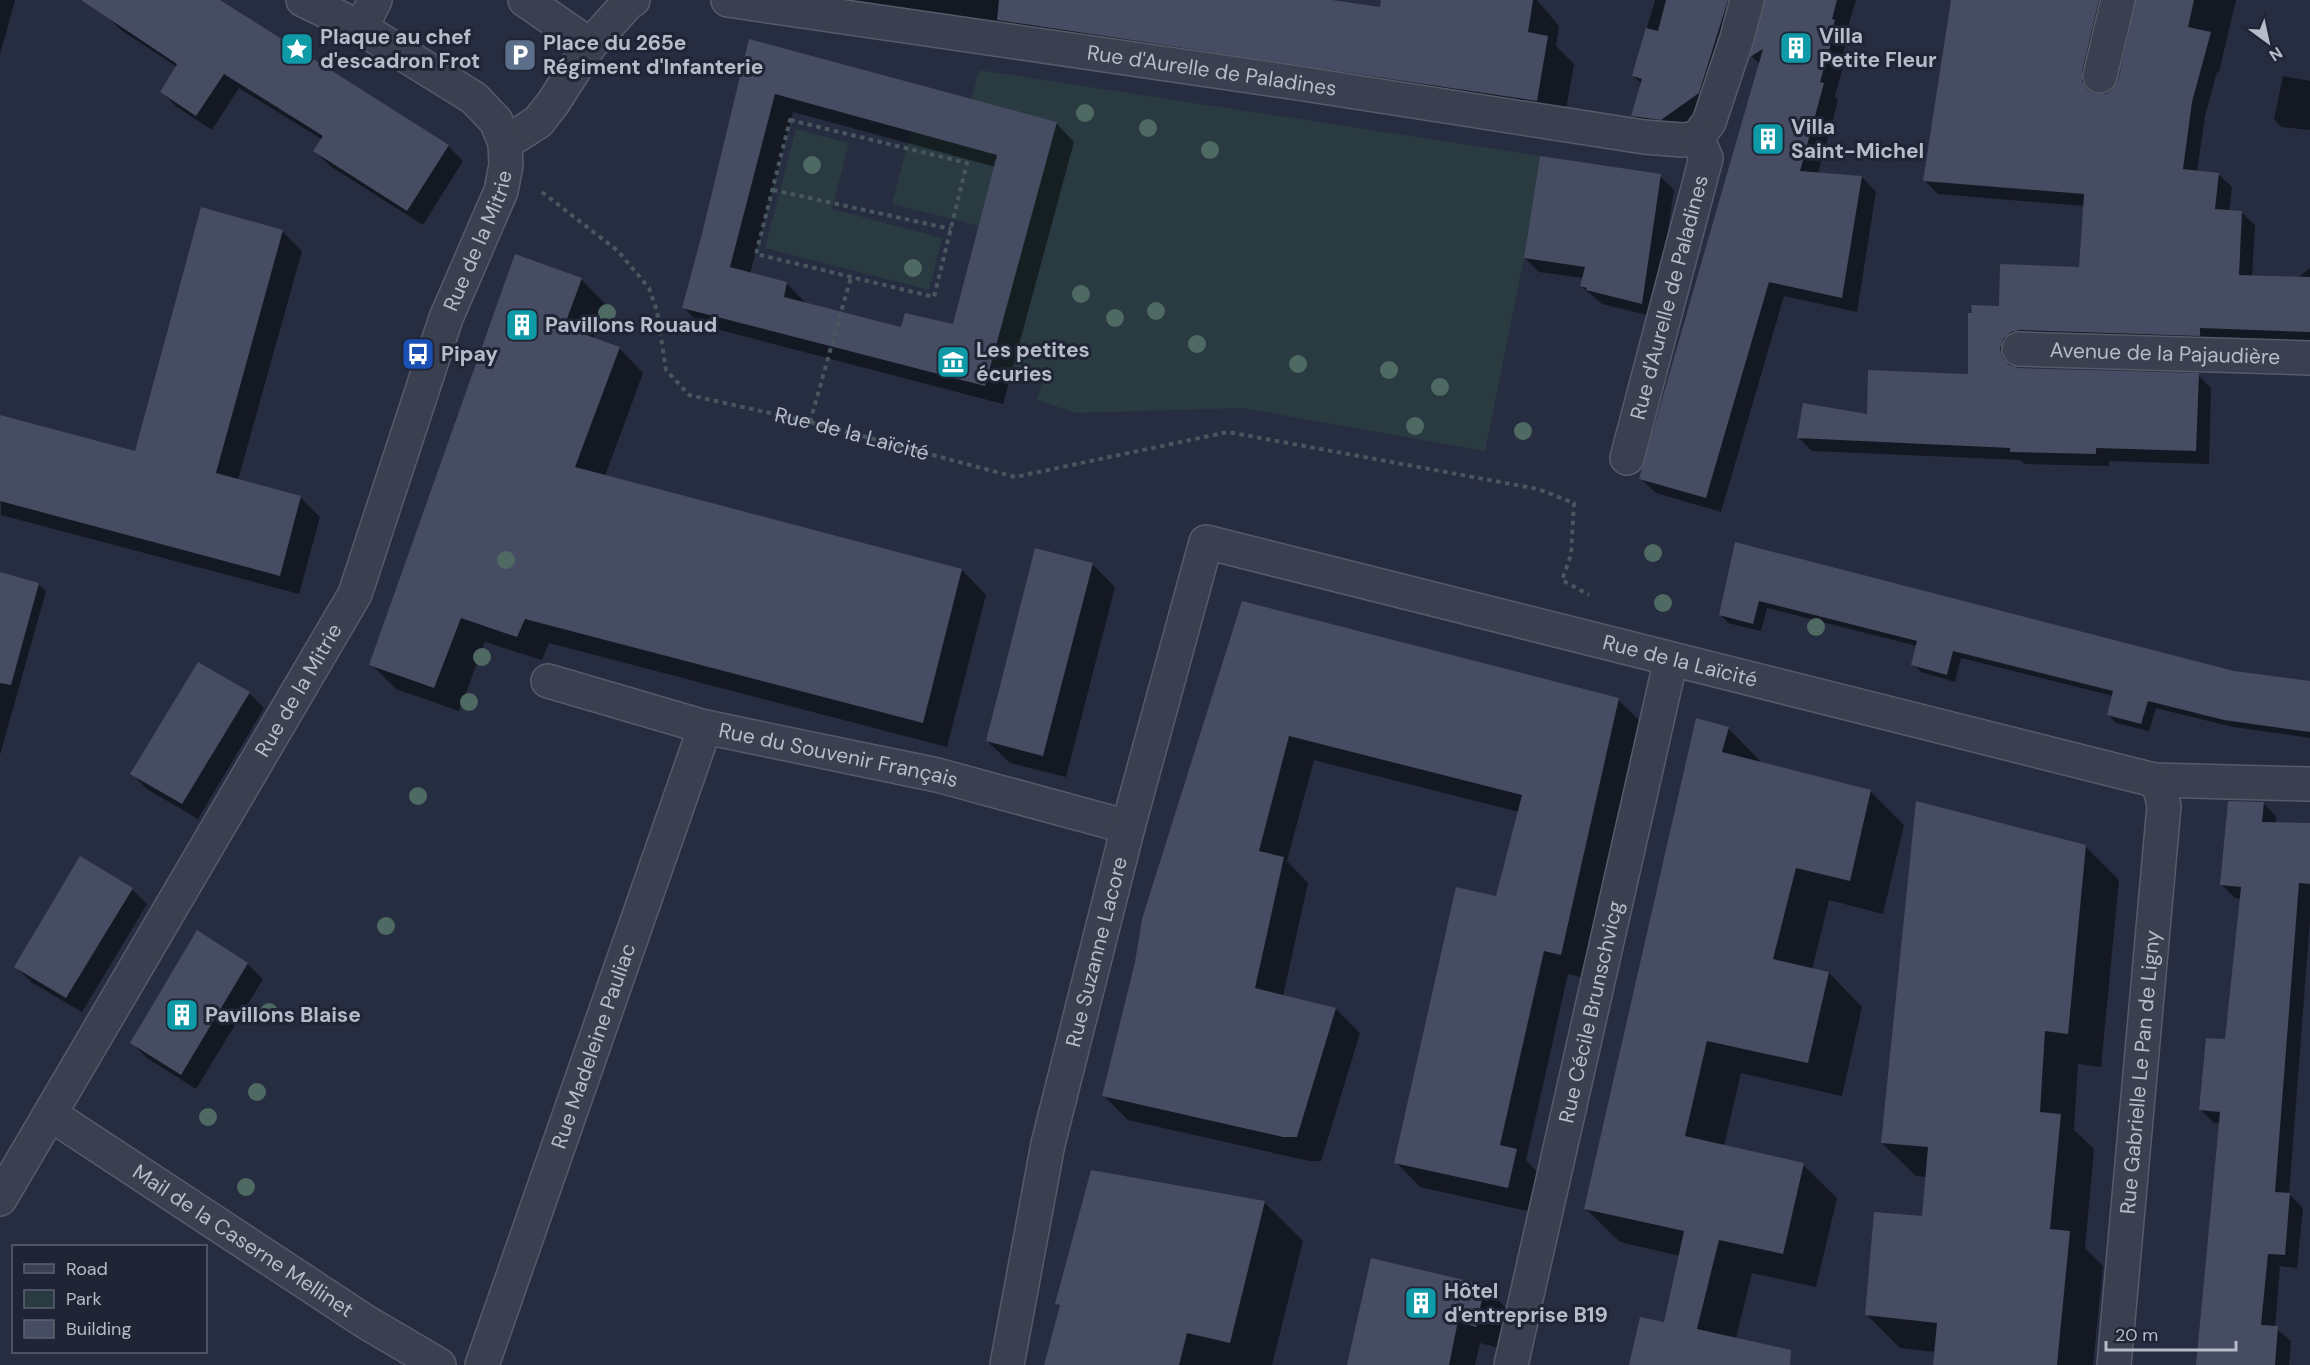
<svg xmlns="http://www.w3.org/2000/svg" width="2310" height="1365" font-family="'DM Sans',sans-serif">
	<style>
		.green { fill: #293a41 }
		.shadow { fill: #0007; fill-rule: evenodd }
		.building { fill: #464c61; fill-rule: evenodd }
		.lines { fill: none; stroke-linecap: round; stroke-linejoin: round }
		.minor-casing { stroke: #555b6a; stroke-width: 36 }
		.path { stroke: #47575d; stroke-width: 4; stroke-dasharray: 4.5 4.5; stroke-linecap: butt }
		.minor { stroke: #3b4050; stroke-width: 33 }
		.tree { fill: #4f6963 }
		.labels { text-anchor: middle; stroke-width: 6; stroke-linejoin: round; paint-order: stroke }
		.poi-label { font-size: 21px; font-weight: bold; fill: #b7bbca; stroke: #1f2535; text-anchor: start }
		.street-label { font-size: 21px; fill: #b7bbca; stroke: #1f2535 }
	</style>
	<rect width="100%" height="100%" fill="#272d40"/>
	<!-- green -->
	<g class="green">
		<polygon points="979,70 1540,156 1524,258 1485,451 1242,408 1076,413 1037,400 1043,378 991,365 1009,110 979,226 892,204 911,131 959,144"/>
		<polygon points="796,129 849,143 832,209 942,238 929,290 765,248"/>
	</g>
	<!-- shadow -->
	<g class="shadow">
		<polygon points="0,0 15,0 0,55"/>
		<polygon points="115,0 218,0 448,146 463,161 423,225 330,166 315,151 323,140 239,88 212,130 177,107 162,92 177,67 121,30 106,15"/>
		<polygon points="714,0 1322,0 1381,9 1394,0 1537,0 1559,26 1556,46 1574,64 1563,127"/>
		<polygon points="1655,0 1751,0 1713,108 1677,134 1648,130 1633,116 1642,84 1633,76"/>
		<polygon points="1767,0 1856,0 1846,34 1849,36 1843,53 1846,56 1835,96 1838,100 1818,174 1862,177 1876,192 1857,312 1784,296 1721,512 1656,493 1641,479 1760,64 1752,57"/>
		<polygon points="2039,0 2118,0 2094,86 2095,95 2106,95 2114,90 2119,81 2138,0 2236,0 2219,72 2217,72 2205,116 2197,172 2218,174 2232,187 2229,211 2241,212 2255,225 2252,277 2298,278 2310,268 2310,344 2013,363 2014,368 2198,375 2211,388 2209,464 2109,461 2109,466 2025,464 2021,460 1812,451 1799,438 1869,416 1969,375 2001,307 2080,268 2084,206 1938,194 1925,181"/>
		<path d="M750,41L1056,123L1074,142L1003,404L701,325L683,307L703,234ZM793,112L996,167L954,326L902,329L804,304L805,302L787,284L750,274Z"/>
		<polygon points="2283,76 2310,81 2310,130 2281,127 2274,119"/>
		<polygon points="1660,176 1674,190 1655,317 1602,304 1581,286 1583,278 1539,272 1525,258"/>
		<polygon points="282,231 302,251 238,480 300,497 320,517 299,594 1,515 0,426 136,453"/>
		<polygon points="581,279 605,304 593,339 619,348 643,373 605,476 962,570 986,595 947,747 549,643 542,660 485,642 459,711 396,689 371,664"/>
		<polygon points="1736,544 2234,672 2310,682 2310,738 2233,727 2156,708 2149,731 2116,723 2109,715 2113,696 1961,658 1955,682 1921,672 1913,664 1917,646 1767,608 1761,631 1728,623 1721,615"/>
		<polygon points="1092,564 1115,587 1066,777 1010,763 987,741"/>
		<polygon points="0,573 38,584 46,591 0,755"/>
		<polygon points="1243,603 1618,700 1643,724 1585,978 1568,974 1526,1160 1540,1175 1532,1212 1420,1187 1396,1162 1497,898 1519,812 1314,760 1287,861 1308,883 1283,996 1336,1009 1360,1033 1321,1161 1309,1161 1128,1120 1104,1096"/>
		<polygon points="249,693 264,708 198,819 147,789 132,774"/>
		<polygon points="1728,728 1762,763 1870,791 1904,825 1883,914 1829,900 1812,970 1829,973 1862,1007 1842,1096 1741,1073 1724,1146 1803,1165 1837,1198 1816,1287 1752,1273 1735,1342 1759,1365 1631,1365 1665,1324 1680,1256 1620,1242 1586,1209"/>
		<polygon points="2263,803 2276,816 2276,824 2310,825 2310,920 2289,1194 2303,1208 2297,1268 2280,1266 2275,1328 2291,1341 2289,1365 2198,1365 2221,1123 2214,1123 2200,1109 2227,1040 2241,899 2235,898 2222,885"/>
		<polygon points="2085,846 2119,880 2101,1067 2078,1064 2074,1130 2094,1149 2085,1248 2103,1266 2093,1365 1935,1365 1936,1352 1900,1348 1866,1314 1923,1218 1927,1177 1916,1176 1882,1143"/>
		<polygon points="132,889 147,904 82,1012 31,982 16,967"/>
		<polygon points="197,932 247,964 263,979 196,1089 147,1058 132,1043"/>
		<polygon points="1092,1171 1265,1203 1303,1241 1272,1365 1046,1365 1061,1307 1057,1303"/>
		<polygon points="1373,1260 1485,1287 1507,1309 1499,1348 1480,1343 1475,1365 1348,1365"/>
	</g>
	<!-- building -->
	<g class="building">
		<polygon points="81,0 220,0 449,145 407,211 313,151 323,136 224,74 196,116 160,92 177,64"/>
		<polygon points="999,0 1332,0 1380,7 1381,0 1533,0 1528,32 1548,36 1537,101 997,20"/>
		<polygon points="1666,0 1728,0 1699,93 1661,120 1631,116 1642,79 1632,76 1637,58 1646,28 1658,31"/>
		<polygon points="1765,0 1837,0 1832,19 1835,20 1829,39 1832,40 1820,82 1824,83 1800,171 1862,176 1842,298 1769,282 1706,498 1639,479 1763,49 1750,57"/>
		<polygon points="1951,0 2099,0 2082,72 2082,81 2087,89 2096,94 2106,94 2113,89 2118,81 2136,0 2194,0 2188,27 2211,32 2192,102 2183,169 2219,173 2215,209 2242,211 2239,275 2310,277 2310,332 2200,328 2200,336 2020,330 2011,332 2003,339 2000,349 2003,358 2009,365 2018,368 2199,373 2196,451 2096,448 2096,454 2010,452 2010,448 1797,438 1803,403 1867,414 1868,370 1968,374 1968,313 1972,313 1971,305 1999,306 2000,264 2079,267 2084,194 1923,181"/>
		<path d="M749,39L1057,122L985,386L682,308L702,234ZM775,94L997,155L953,324L905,313L901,327L784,297L787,282L730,267Z"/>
		<polygon points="1540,156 1661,174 1642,304 1586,290 1587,288 1580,286 1585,267 1524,258"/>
		<polygon points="201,207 283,230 216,473 301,496 280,576 0,501 0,415 135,451"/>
		<polygon points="515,254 582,278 564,327 620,347 575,467 962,569 923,723 525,619 517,637 461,618 434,688 369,665"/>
		<polygon points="1735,542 2234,671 2310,681 2310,732 2224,720 2148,701 2141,724 2107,715 2113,691 1953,651 1947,675 1911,665 1917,641 1759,601 1753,624 1719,615"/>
		<polygon points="1035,548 1093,563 1043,756 986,741"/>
		<polygon points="0,572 39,583 11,685 0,683"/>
		<polygon points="1242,601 1619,698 1561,955 1544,951 1500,1145 1517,1149 1508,1188 1394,1163 1456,887 1496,896 1522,795 1289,736 1259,851 1284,857 1255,988 1336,1008 1297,1137 1283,1137 1102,1096 1135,962 1142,919"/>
		<polygon points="198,662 250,692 182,804 130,774"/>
		<polygon points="1696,718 1729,727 1722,752 1871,790 1850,881 1796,868 1773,959 1829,972 1808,1063 1707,1041 1685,1136 1804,1163 1783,1254 1719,1240 1697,1329 1791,1350 1790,1365 1629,1365 1640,1317 1664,1322 1684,1231 1584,1209"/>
		<polygon points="1916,801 2086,845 2068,1034 2045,1031 2040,1112 2061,1114 2050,1229 2070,1231 2057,1365 1933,1365 1937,1323 1865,1315 1874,1212 1922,1216 1928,1147 1881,1143"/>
		<polygon points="2228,801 2264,802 2262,822 2310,823 2310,884 2299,883 2275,1192 2290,1193 2285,1255 2268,1254 2261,1325 2278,1326 2275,1365 2196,1365 2220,1112 2199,1110 2206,1038 2225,1039 2241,887 2220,885"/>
		<polygon points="80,856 133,888 66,998 14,967"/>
		<polygon points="197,930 248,963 181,1075 130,1043"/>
		<polygon points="1091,1170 1265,1201 1230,1343 1187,1333 1179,1365 1044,1365 1060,1305 1055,1304"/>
		<polygon points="1371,1258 1485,1285 1476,1327 1458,1321 1449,1365 1347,1365"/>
	</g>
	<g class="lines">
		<defs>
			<g id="minor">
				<polyline points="525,0 590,45"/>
				<path id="s2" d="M728,0L1291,82L1644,137L1682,140L1697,138L1709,122L1737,38L1747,0"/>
				<polyline points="361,28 375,0"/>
				<polyline points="2100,76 2118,0"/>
				<polyline points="505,143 538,122 553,103 590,45 629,2 633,0"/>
				<path id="s3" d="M2019,349L2310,358"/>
				<path id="s4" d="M1627,458L1706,158L1697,138"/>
				<path id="s5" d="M548,681L705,727L937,775L1128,827"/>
				<path id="s6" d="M50,1114L366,1322L439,1365"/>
				<path id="s7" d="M0,1199L355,594L446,318L501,191L506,165L505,143L496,121L474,98L361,28L303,0"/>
				<path id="s8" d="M482,1365L705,727"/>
				<path id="s9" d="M1007,1365L1048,1144L1128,827L1206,542L2154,780L2310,784"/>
				<path id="s10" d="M1511,1365L1671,659"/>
				<path id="s11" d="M2114,1365L2164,806L2161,792L2154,780"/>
			</g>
		</defs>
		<!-- minor casing -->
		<use href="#minor" class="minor-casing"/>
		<!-- path -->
		<g class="path">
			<polygon points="790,120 967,163 934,297 756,254"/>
			<polyline points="773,190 951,229"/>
			<path id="s1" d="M542,192L618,251L649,288L657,311L666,370L689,395L810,422L1015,477L1228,432L1538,489L1574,503L1571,555L1562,580L1589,595"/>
			<polyline points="810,422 851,277"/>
		</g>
		<!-- minor -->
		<use href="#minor" class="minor"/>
	</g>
	<!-- trees -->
	<g class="tree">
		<circle cx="1085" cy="113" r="9"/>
		<circle cx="1148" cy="128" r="9"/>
		<circle cx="1210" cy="150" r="9"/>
		<circle cx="812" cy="165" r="9"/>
		<circle cx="913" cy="268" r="9"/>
		<circle cx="1081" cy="294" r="9"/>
		<circle cx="1156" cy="311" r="9"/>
		<circle cx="607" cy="313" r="9"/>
		<circle cx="1115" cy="318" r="9"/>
		<circle cx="1197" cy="344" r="9"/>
		<circle cx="1298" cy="364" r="9"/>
		<circle cx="1389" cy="370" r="9"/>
		<circle cx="1440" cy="387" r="9"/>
		<circle cx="1415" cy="426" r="9"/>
		<circle cx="1523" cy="431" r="9"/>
		<circle cx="1653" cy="553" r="9"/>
		<circle cx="506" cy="560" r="9"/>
		<circle cx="1663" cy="603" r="9"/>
		<circle cx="1816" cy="627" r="9"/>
		<circle cx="482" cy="657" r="9"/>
		<circle cx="469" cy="702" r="9"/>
		<circle cx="418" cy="796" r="9"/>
		<circle cx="386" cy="926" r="9"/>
		<circle cx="269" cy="1012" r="9"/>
		<circle cx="257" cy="1092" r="9"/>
		<circle cx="208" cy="1117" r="9"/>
		<circle cx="246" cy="1187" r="9"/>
	</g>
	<!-- icons -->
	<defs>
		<symbol id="building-square" viewBox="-11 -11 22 22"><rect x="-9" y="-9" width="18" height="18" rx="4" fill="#0f9aa8" stroke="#1f2535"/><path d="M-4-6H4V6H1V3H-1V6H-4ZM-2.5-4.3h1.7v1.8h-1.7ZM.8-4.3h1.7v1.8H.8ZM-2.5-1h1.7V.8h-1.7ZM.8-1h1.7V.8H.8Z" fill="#fff"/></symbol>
		<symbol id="sight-square" viewBox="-11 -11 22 22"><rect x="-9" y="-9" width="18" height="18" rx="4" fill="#0f9aa8" stroke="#1f2535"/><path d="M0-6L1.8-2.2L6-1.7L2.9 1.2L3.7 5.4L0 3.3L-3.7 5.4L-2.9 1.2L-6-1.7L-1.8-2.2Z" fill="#fff"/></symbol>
		<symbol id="parking-square" viewBox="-11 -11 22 22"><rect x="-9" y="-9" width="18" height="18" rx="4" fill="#5c6f8a" stroke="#1f2535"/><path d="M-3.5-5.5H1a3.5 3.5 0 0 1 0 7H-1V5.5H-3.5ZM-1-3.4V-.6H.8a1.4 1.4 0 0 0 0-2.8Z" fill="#fff"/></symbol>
		<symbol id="bus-square" viewBox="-11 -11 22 22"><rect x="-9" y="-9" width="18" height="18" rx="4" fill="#1a4fb4" stroke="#1f2535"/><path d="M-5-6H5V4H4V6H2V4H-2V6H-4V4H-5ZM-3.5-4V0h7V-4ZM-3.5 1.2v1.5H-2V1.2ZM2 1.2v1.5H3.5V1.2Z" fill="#fff"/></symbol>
		<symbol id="museum-square" viewBox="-11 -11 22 22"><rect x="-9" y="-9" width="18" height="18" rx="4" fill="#0f9aa8" stroke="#1f2535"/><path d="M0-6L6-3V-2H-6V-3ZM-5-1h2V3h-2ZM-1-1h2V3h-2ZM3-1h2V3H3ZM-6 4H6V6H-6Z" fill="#fff"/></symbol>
	</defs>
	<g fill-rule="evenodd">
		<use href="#building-square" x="1777" y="29" width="38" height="38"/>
		<use href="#sight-square" x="278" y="30" width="38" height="38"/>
		<use href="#parking-square" x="501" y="36" width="38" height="38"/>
		<use href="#building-square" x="1749" y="120" width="38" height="38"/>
		<use href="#building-square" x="503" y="306" width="38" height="38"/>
		<use href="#bus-square" x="399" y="335" width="38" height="38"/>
		<use href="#museum-square" x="934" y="343" width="38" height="38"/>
		<use href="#building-square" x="163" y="996" width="38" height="38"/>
		<use href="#building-square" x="1402" y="1284" width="38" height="38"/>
	</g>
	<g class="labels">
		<!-- poi labels -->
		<g class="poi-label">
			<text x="1819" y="43">Villa<tspan x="1819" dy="24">Petite Fleur</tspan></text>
			<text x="320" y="44">Plaque au chef<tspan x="320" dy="24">d'escadron Frot</tspan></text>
			<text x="543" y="50">Place du 265e<tspan x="543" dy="24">Régiment d'Infanterie</tspan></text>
			<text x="1791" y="134">Villa<tspan x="1791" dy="24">Saint-Michel</tspan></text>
			<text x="545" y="332">Pavillons Rouaud</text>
			<text x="976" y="357">Les petites<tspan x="976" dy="24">écuries</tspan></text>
			<text x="441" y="361">Pipay</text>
			<text x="205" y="1022">Pavillons Blaise</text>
			<text x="1444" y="1298">Hôtel<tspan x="1444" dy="24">d'entreprise B19</tspan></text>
		</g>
		<!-- street labels -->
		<g class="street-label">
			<text dy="7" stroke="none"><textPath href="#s2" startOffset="489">Rue d'Aurelle de Paladines</textPath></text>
			<text dy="7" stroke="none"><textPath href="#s7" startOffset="1076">Rue de la Mitrie</textPath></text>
			<text dy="7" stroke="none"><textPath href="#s4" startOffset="166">Rue d'Aurelle de Paladines</textPath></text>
			<text dy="7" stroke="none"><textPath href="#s3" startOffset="146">Avenue de la Pajaudière</textPath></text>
			<text dy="7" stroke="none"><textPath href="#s1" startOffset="430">Rue de la Laïcité</textPath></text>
			<text dy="7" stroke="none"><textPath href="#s9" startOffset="1336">Rue de la Laïcité</textPath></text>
			<text dy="7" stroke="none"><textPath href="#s7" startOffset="590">Rue de la Mitrie</textPath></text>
			<text dy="7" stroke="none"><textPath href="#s5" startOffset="300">Rue du Souvenir Français</textPath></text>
			<text dy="7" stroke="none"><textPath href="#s9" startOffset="423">Rue Suzanne Lacore</textPath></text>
			<text dy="7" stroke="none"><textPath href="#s10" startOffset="362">Rue Cécile Brunschvicg</textPath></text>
			<text dy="7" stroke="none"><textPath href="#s8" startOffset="338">Rue Madeleine Pauliac</textPath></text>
			<text dy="7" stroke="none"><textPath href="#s11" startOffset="294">Rue Gabrielle Le Pan de Ligny</textPath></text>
			<text dy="7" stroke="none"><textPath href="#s6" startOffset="231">Mail de la Caserne Mellinet</textPath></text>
		</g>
	</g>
	<!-- legend -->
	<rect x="12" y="1245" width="195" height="108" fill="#1f2535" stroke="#5c6171" stroke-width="1.5"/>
	<rect x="24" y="1264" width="30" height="9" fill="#3b4050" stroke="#5c6171" stroke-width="1.5"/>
	<text x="66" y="1275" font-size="18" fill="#b7bbca">Road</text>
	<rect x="24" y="1290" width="30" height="18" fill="#293a41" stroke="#5c6171" stroke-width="1.5"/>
	<text x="66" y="1305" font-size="18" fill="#b7bbca">Park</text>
	<rect x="24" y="1320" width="30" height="18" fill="#464c61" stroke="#5c6171" stroke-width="1.5"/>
	<text x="66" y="1335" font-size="18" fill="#b7bbca">Building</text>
	<!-- north arrow -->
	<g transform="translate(2268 42) rotate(147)" stroke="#1f2535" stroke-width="4.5" paint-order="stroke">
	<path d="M0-4.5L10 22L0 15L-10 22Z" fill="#b7bbca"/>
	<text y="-9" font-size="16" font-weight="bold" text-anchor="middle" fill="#b7bbca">N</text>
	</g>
	<!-- scale -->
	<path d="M2106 1341v9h130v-9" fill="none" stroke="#b7bbca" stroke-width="3"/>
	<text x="2115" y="1341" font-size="18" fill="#b7bbca" stroke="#1f2535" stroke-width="4.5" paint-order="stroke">20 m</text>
</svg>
